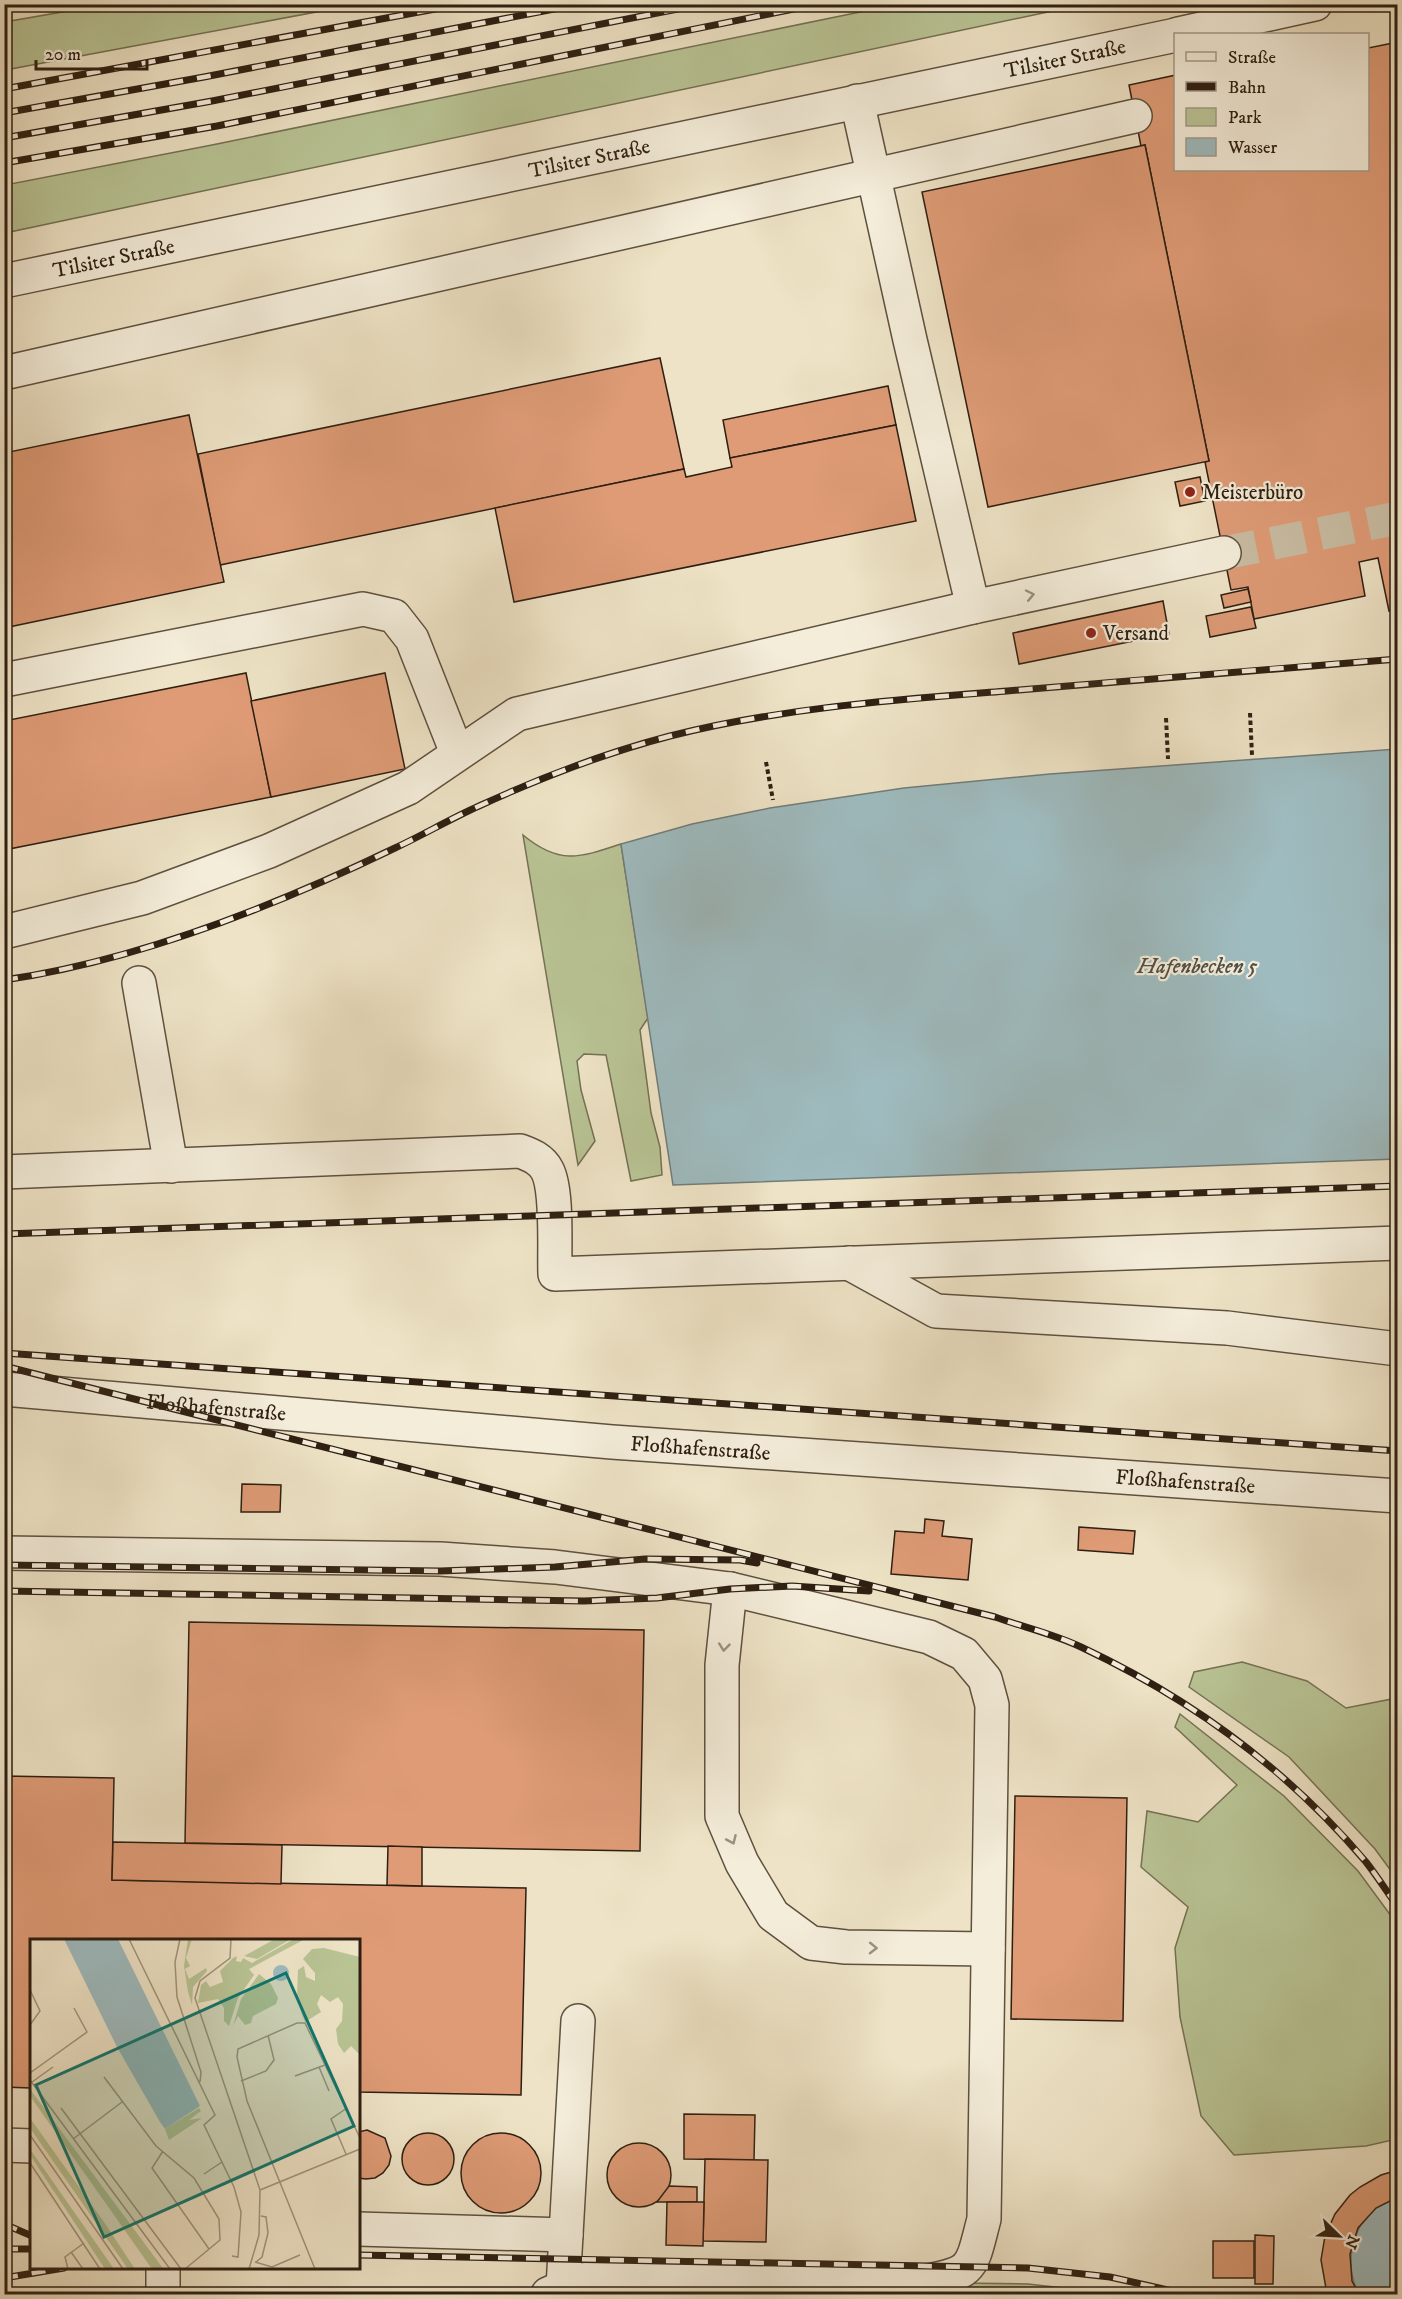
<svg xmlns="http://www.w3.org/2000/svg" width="1402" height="2299" font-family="'IM FELL DW Pica',serif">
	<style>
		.green { fill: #b9c495; stroke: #747254; stroke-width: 1.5 }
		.water { fill: #9ebbbf; stroke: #717d7a; stroke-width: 1.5 }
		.building { fill: #de9b76; stroke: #2e1f12; stroke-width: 1.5 }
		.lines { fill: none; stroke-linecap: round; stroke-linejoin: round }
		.minor-tunnel { stroke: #c8bca2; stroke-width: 33; stroke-dasharray: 33 16; stroke-linecap: butt }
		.minor-casing { stroke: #5e503f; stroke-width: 36 }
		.path { stroke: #2e1f12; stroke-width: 4; stroke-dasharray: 4.5 3; stroke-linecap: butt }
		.minor { stroke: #f4edda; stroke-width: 33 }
		.rail-casing { stroke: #2e1f12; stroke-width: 7 }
		.rail { stroke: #f4edda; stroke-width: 4.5; stroke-dasharray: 14; stroke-linecap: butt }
		.oneway { stroke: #9b9080 }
		.poi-dot { fill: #8f2418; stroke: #f4edda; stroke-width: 2 }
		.labels { text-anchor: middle; stroke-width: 4.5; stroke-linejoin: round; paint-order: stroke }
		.street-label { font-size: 21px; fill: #2e1f12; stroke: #f4edda }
		.poi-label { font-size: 21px; fill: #2e1f12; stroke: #f4edda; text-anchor: start }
		.water-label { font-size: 22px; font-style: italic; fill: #504e46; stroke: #f4edda }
		.inset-road { fill: none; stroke: #a1957e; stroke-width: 1.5 }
		.view { fill: #0f766e; fill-opacity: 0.15; stroke: #0f766e; stroke-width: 3 }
		.inset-edge { fill: none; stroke: #2e1f12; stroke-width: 3 }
	</style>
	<rect width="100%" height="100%" fill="#eee3c6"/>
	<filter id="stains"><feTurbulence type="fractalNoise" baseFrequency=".00333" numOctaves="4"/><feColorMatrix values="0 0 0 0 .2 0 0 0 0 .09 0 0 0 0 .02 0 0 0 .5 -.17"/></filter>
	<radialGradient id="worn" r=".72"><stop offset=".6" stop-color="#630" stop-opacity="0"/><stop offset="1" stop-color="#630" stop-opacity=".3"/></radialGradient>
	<!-- green -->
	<g class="green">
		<polygon points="899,4 1081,5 5,233 5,185 212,145"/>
		<polygon points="102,5 102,4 354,5 5,70 5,22"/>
		<path d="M523,835C559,865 579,858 621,844L648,1018L640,1030L651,1113L660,1147L662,1175L631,1181L606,1055L584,1054L577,1061L581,1090L595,1141L578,1165Z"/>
		<polygon points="1242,1662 1307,1681 1346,1708 1397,1698 1397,1879 1375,1849 1289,1757 1189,1687 1194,1672"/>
		<polygon points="1180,1714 1284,1796 1358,1871 1397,1924 1397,2139 1366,2146 1234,2155 1201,2116 1180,2017 1175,1948 1188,1907 1141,1867 1147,1811 1198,1822 1237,1785 1175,1727"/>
		<polygon points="959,2283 1028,2284 1118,2294 959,2294"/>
	</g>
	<!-- water -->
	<g class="water">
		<polygon points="1397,749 1397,1159 673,1185 621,844 692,824 770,808 904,788 1050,774"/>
		<path d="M1397,2197V2294H1359C1344,2266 1350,2229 1376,2208C1382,2203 1391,2200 1397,2197Z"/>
	</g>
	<!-- building -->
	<g class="building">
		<polygon points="1398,42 1398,609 1389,611 1378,558 1359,562 1365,596 1254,619 1248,587 1231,590 1205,462 1209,461 1145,145 1141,146 1129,85 1176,75 1176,170 1368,170 1368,48"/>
		<polygon points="1145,145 1209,461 988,507 922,192"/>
		<polygon points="660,358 684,469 220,565 198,454"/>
		<polygon points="888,386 896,425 730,458 723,420"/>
		<polygon points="189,415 224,582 4,628 4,453"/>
		<polygon points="896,425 916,521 514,602 495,508 684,469 686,477 732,467 730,458"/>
		<polygon points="1200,477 1205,501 1180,506 1175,482"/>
		<polygon points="1248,589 1251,602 1224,608 1221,595"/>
		<polygon points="1163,601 1169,634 1019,664 1013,633"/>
		<polygon points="1251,607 1256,628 1210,637 1206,616"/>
		<polygon points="246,673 271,797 4,850 4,721"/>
		<polygon points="385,673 405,769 271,797 251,701"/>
		<polygon points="242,1484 281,1485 280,1512 241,1512"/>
		<polygon points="925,1519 944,1521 942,1536 972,1539 968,1580 891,1574 895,1531 924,1533"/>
		<polygon points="1079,1527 1135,1531 1133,1554 1078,1550"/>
		<polygon points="189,1622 644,1630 640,1851 185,1843"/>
		<polygon points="4,1776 114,1778 112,1880 526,1888 521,2095 358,2092 358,1940 32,1940 30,2105 30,2088 4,2087"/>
		<polygon points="1015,1796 1127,1798 1123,2021 1011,2019"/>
		<polygon points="113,1842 282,1845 281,1884 112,1880"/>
		<polygon points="388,1846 422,1847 422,1886 387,1885"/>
		<polygon points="684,2114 755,2115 754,2160 684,2159"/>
		<polygon points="367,2130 385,2138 391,2156 389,2165 383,2173 375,2178 366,2179 358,2178 358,2132"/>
		<circle cx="428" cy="2159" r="26"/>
		<circle cx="501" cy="2173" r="40"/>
		<circle cx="639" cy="2175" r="32"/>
		<polygon points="705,2159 768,2160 766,2242 703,2241"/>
		<polygon points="1398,2170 1398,2197 1376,2208 1358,2228 1350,2254 1352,2281 1359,2294 1327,2294 1321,2260 1325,2236 1335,2214 1350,2195 1360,2187 1381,2175"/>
		<polygon points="669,2186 697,2187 697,2202 657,2202"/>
		<polygon points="667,2202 704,2202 703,2246 666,2245"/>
		<polygon points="1255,2235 1274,2236 1273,2284 1255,2284"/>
		<rect x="1213" y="2241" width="41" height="37"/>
	</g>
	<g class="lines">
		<!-- minor-tunnel -->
		<polyline class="minor-tunnel" points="1224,553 1398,518"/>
		<defs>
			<g id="minor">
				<polyline points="1178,34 1315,4"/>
				<polyline points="857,101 910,340 973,607"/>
				<path id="s1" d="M4,281L1176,35"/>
				<polyline points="4,373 1135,116"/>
				<polyline points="4,680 363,609 394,616 412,639 457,753"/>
				<polyline points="4,932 142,898 269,851 408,788 517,714 973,607 1224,553"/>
				<polyline points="139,983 171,1166"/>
				<path d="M4,1172L520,1151C531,1155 541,1159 547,1170C558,1190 554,1249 555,1274L1398,1243"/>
				<polyline points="849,1263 936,1311 1227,1328 1398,1349"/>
				<path id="s2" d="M4,1389L612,1442L1398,1496"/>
				<path d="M4,1553L440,1559L555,1567L730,1589L929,1637L964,1654L985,1679L992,1705L984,2219C971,2268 975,2273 922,2282L642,2276L579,2280L548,2294"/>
				<polyline points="730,1589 722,1665 722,1816 742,1863 773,1915 811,1943 846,1947 988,1949"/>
				<polyline points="4,2145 32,2146"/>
				<polyline points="358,2229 566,2235"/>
				<polyline points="163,2268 163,2294"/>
				<polyline points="563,2288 578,2021"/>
			</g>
		</defs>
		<!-- minor casing -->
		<use href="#minor" class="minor-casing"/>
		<!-- path -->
		<g class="path">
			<polyline points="1250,713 1252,755"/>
			<polyline points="1166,718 1168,759"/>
			<polyline points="766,762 773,800"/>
		</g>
		<!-- minor -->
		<use href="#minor" class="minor"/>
		<defs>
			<g id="rail">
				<polyline points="4,89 462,4"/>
				<polyline points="4,113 204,77 580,4"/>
				<polyline points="4,138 212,101 703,4"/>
				<polyline points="4,163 217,126 818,4"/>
				<path d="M4,980C136,961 275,906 395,848C423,835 450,819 479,806C540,778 605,753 670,736C780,708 894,700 1007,691C1137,680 1267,669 1398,659"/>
				<polyline points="4,1234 1398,1186"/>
				<polyline points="4,1353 1398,1451"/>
				<path d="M4,1366L995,1617C1023,1627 1054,1634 1081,1647C1190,1698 1288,1770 1366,1862C1377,1876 1387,1892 1398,1907"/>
				<polyline points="4,1565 440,1571 555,1567 645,1559 740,1560 757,1563"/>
				<polyline points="4,1591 584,1601 657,1598 730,1589 792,1586 869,1591"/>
				<polyline points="4,2224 32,2236"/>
				<polyline points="4,2249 32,2249"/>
				<polyline points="358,2255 1028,2268 1110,2277 1186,2294"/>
				<polyline points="4,2278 64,2268"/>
			</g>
		</defs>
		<!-- rail casing -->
		<use href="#rail" class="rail-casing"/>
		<!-- rail -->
		<use href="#rail" class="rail"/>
	</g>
	<!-- one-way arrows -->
	<defs><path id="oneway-chevron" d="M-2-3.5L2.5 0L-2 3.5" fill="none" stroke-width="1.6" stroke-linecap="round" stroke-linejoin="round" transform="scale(1.5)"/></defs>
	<g class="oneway">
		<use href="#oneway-chevron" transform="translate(1030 595) rotate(-12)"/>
		<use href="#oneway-chevron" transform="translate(724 1647) rotate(96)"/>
		<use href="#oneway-chevron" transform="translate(732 1840) rotate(66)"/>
		<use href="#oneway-chevron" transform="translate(873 1948) rotate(1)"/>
	</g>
	<!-- markers -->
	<g class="poi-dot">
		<circle cx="1190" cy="492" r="6"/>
		<circle cx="1091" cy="633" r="6"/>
	</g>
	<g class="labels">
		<!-- street labels -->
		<g class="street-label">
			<text dy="7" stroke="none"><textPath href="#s1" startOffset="1084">Tilsiter Straße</textPath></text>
			<text dy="7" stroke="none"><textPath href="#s1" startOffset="598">Tilsiter Straße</textPath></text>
			<text dy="7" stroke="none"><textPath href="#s1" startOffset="112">Tilsiter Straße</textPath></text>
			<text dy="7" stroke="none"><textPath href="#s2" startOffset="213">Floßhafenstraße</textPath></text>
			<text dy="7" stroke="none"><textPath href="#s2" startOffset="699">Floßhafenstraße</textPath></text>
			<text dy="7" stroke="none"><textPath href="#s2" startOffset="1185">Floßhafenstraße</textPath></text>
		</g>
		<!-- poi labels -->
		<g class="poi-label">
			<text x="1202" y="499">Meisterbüro</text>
			<text x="1103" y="640">Versand</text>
		</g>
		<!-- water labels -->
		<g class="water-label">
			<text x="1197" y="973">Hafenbecken 5</text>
		</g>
	</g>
	<!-- overview -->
	<g transform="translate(30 1939)">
		<rect width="330" height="330" fill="#eee3c6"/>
		<path d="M158,0H162L156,19L160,27L155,30L159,40L176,29L177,32L163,48L162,66L158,53L154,27ZM245,0H261L227,20L214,17ZM264,0H275L219,30L224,36L208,59L199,87L194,82V69L188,60L168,64L171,46L182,37L176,42L180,48L193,43L190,32L203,19L207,17L206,22L211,23L213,19L222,24ZM294,9L330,18L329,115L321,107L314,114L308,105L306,90L312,82L313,65L308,58L300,63L291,56L287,65L291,73L275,83L272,76L267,57L268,31L274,27L276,38L285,42V34L273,20L282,10ZM229,35L241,45L248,59L246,65L223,77L221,84L215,86L208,77L203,87L211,60ZM0,150L132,328L130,330H122L0,157ZM169,169L171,172L159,181L172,179L139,201L135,190ZM0,179L74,283L105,330H98L0,189ZM0,210L84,330H75L0,216Z" fill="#b9c495"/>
		<path d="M34,0H88L170,167L135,190L130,183L87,108ZM243 34a8 8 0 1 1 16 0a8 8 0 1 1-16 0Z" fill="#9ebbbf"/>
		<path class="inset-road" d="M99,0L185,176L174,186L204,248L211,273L208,318L202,317M150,0L145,23L147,58L171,133L170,143M201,0L200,19L170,42L165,59L230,251L229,296L219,330M0,51L10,72L0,86M289,128L299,152M0,134L57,93L44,69M265,137L295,126M74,138L126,207L164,239L189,280L190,301L155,330M0,141L140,330M211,142L236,132L244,121L238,96M2,143L23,128M31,169L151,330M0,196L93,330M43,200L92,163M133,212L122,229L179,310M316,215L301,180L317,169M0,224L70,330M174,235L192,223M230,251L330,210M41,313L53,330M225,323L242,328L270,316M226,323L232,318L238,294L236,278L231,277M38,330L35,318L54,304M285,330L217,162L207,118L208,110L267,84H275L330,199"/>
		<path class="view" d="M256,34L324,187L74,298L6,146Z"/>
		<rect width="330" height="330" class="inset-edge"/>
	</g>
	<!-- margin -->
	<rect width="1402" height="2299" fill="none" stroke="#eee3c6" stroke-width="24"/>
	<rect x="6" y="6" width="1390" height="2287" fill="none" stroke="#2e1f12" stroke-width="3"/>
	<rect x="12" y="12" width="1378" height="2275" fill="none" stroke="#2e1f12" stroke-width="1.5"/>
	<!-- legend -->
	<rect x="1174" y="33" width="195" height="138" fill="#f4edda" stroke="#a59b8a" stroke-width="1.5"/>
	<rect x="1186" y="52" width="30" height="9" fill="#f4edda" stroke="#a59b8a" stroke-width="1.5"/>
	<text x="1228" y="63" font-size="18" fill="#2e1f12">Straße</text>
	<rect x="1186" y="82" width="30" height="9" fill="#2e1f12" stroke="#a59b8a" stroke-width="1.5"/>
	<text x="1228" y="93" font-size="18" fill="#2e1f12">Bahn</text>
	<rect x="1186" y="108" width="30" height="18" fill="#b9c495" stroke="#a59b8a" stroke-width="1.5"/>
	<text x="1228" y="123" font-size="18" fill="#2e1f12">Park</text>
	<rect x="1186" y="138" width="30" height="18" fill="#9ebbbf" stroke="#a59b8a" stroke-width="1.5"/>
	<text x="1228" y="153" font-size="18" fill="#2e1f12">Wasser</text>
	<!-- north arrow -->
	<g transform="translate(1339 2236) rotate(114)" stroke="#f4edda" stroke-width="4.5" paint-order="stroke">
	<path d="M0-4.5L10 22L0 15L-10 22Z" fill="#2e1f12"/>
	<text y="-9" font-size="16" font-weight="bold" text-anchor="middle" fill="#2e1f12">N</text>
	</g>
	<!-- scale -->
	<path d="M36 60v9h111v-9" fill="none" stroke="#2e1f12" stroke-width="3"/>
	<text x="45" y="60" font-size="18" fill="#2e1f12" stroke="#f4edda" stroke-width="4.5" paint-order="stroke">20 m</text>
	<rect width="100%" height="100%" filter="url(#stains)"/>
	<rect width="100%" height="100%" fill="url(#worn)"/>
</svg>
